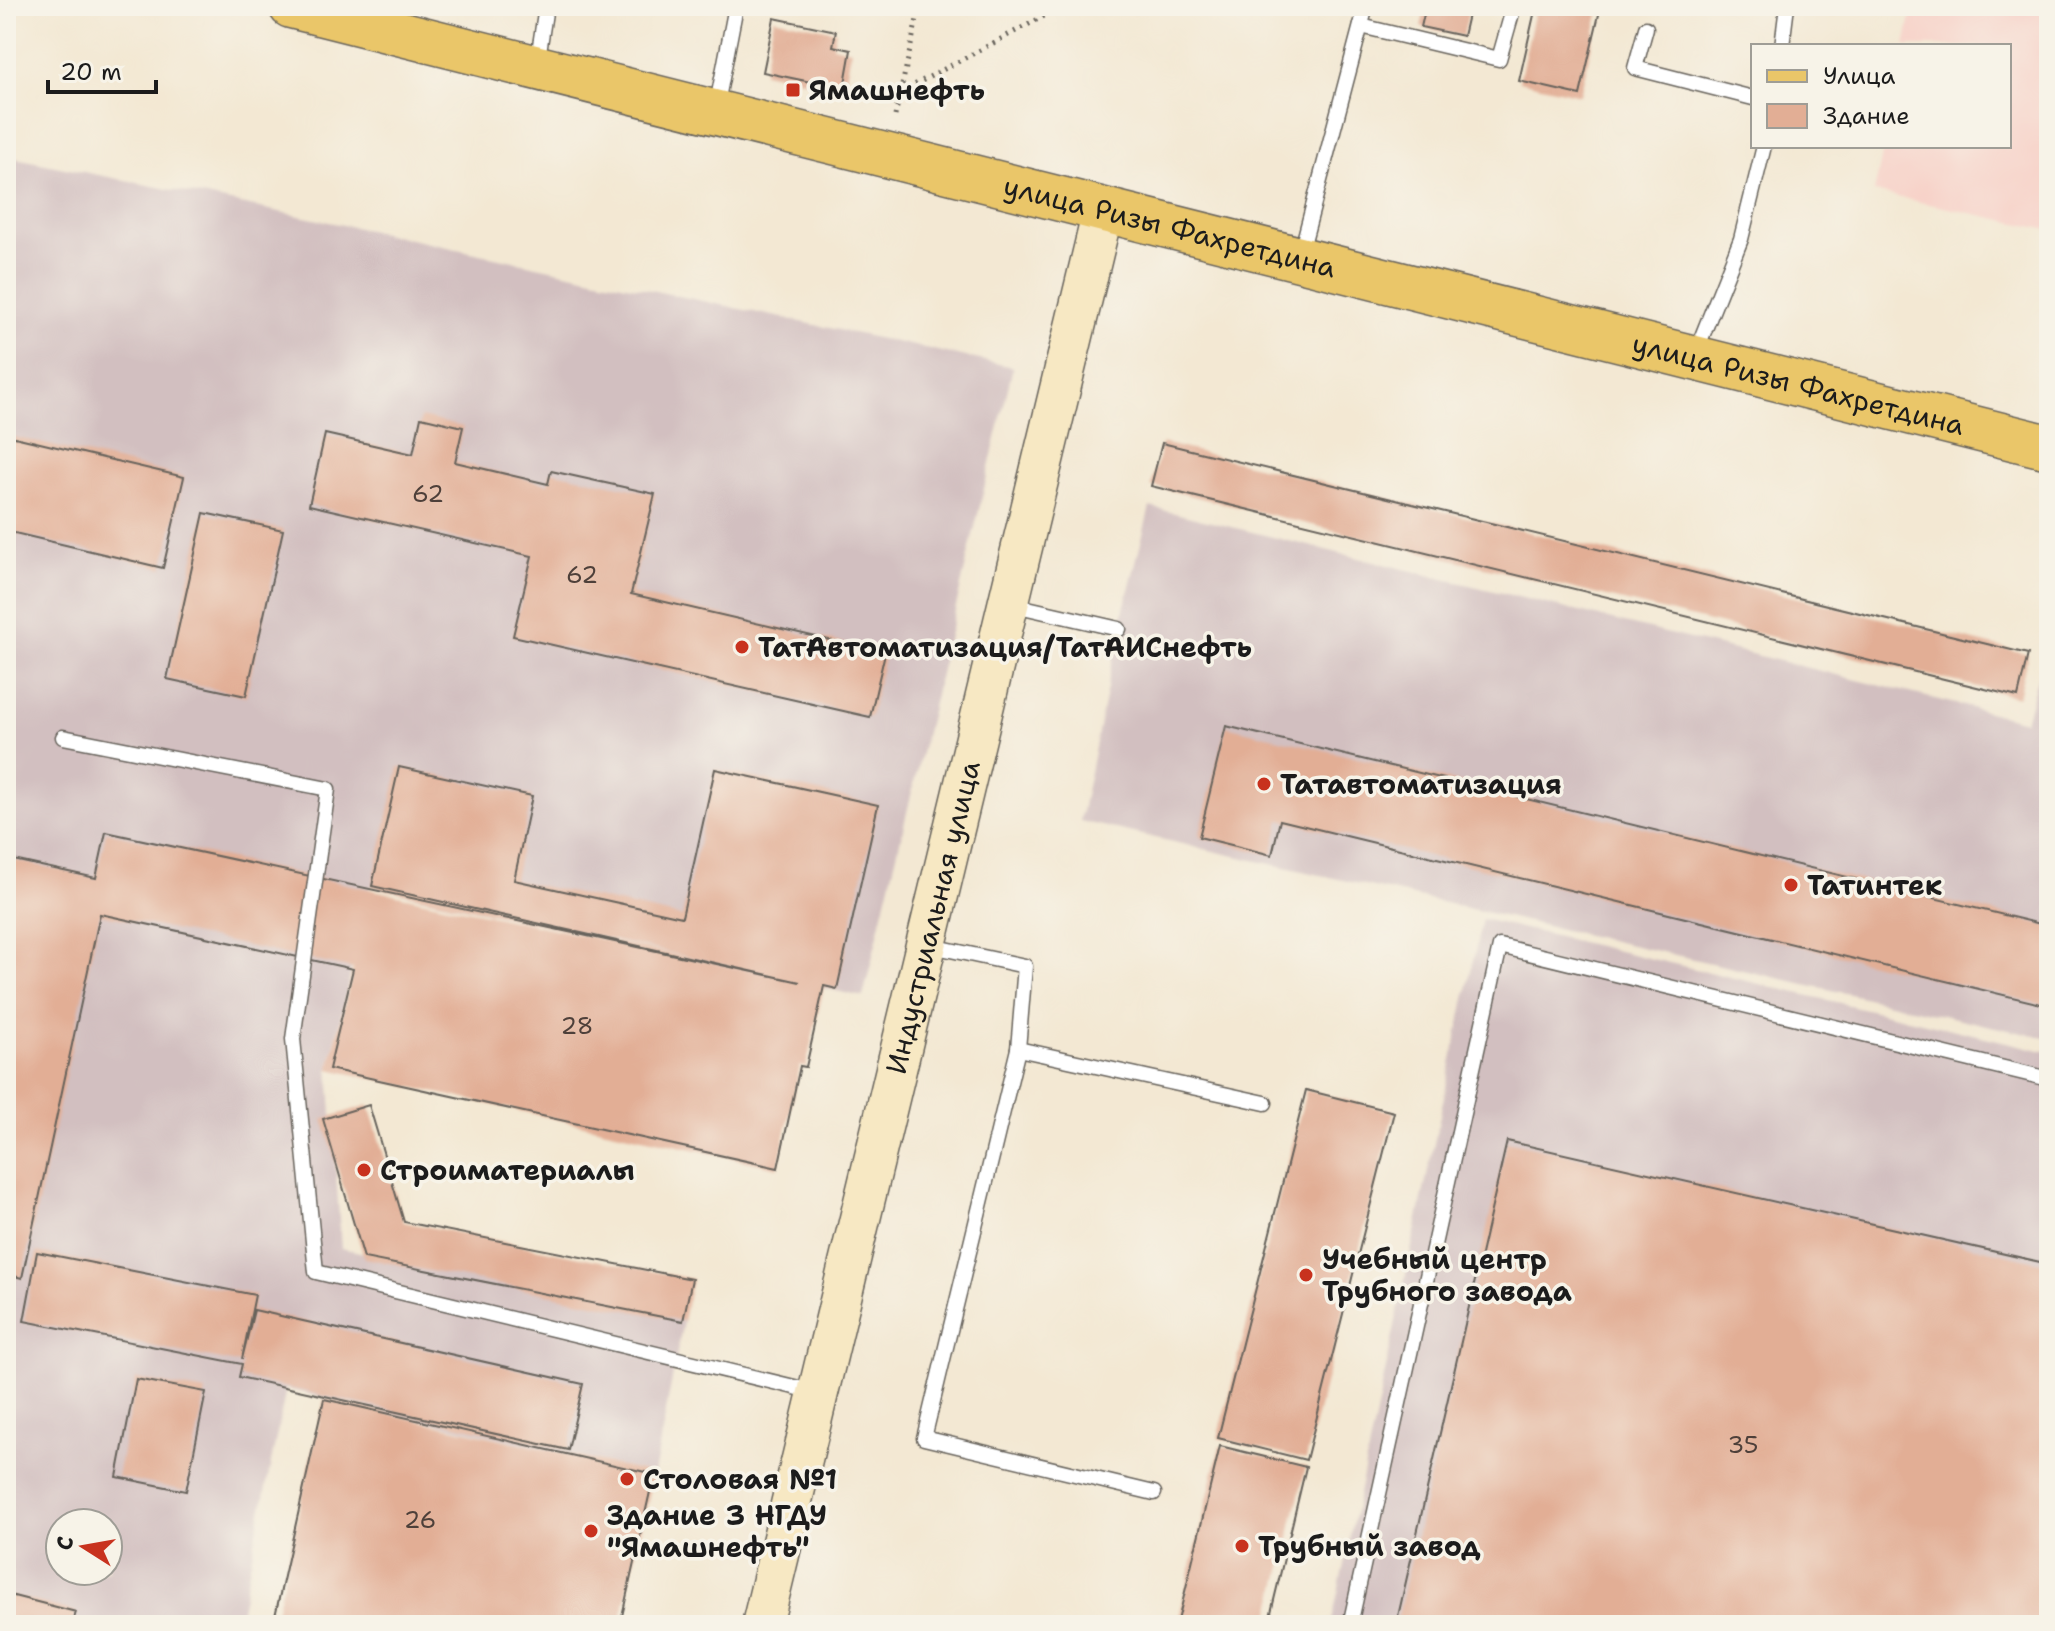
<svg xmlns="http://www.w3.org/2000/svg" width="2055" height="1631" font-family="'Shantell Sans',sans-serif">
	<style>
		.built { fill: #f7d1c8 }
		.industrial { fill: #d2bfc0; fill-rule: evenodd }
		.building { fill: #e2ae95 }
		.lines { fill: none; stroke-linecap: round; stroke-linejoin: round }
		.lane-casing { stroke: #67635c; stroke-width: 17 }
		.secondary-casing { stroke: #67635c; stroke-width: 43 }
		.primary-casing { stroke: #67635c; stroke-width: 47 }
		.path { stroke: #67635c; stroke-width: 5; stroke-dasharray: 2 6; stroke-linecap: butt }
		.lane { stroke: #fff; stroke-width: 14 }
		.secondary { stroke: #f7e8c3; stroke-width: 40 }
		.primary { stroke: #eac669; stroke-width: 44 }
		.poi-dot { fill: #c8321e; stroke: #f7f3e8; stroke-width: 3 }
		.labels { text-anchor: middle; stroke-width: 7; stroke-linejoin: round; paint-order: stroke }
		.number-label { font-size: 24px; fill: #4e403a }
		.poi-label { font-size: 28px; font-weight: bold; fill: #1c1c1c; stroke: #f7f3e8; text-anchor: start }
		.street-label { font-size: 28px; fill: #1c1c1c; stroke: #f7f3e8 }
	</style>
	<rect width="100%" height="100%" fill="#f7f3e8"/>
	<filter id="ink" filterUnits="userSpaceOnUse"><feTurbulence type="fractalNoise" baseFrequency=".0125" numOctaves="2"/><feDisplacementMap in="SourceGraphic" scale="16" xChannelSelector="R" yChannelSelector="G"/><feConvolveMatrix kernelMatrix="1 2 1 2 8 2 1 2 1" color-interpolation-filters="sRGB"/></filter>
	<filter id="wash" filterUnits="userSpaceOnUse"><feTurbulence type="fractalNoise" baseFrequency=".006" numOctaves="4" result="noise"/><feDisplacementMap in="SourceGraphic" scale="32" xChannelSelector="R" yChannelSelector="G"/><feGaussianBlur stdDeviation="1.8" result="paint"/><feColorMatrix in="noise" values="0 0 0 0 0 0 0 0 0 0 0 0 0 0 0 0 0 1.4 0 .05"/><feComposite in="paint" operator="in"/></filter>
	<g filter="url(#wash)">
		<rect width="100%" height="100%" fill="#f3e8d3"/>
		<!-- built -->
		<polygon class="built" points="1913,6 2049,6 2049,230 1874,192 1884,146 2009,146 2009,46 1905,46"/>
		<!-- industrial -->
		<g class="industrial">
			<path d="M6,156L358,228L1013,367L863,997L370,886L329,1069L341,1248L683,1321L654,1474L286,1389L238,1625H6ZM60,1523H108V1571H60Z"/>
			<polygon points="1150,507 2025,721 2038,676 2049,679 2049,1039 1080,821 1119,629"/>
			<polygon points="1482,919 2049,1052 2049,1625 1331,1625"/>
		</g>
		<g id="blocks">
			<!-- building -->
			<g class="building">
				<polygon points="1426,6 1470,6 1463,36 1421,27"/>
				<polygon points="1536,6 1601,6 1580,95 1519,81"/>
				<polygon points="774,18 836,31 833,46 851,50 844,89 763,72"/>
				<polygon points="421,417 463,427 455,462 548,484 551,471 655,494 631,594 885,653 870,717 513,636 532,556 309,505 325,434 413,454"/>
				<polygon points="6,435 184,477 163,568 6,531"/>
				<polygon points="1162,443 2028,654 2018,697 1151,486"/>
				<polygon points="204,513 283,530 246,696 167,679"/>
				<polygon points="1226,726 2049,926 2049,1006 1280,820 1272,855 1199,837"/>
				<polygon points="399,767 532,796 514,880 682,917 715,769 878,805 837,989 824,986 806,1067 800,1066 778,1168 329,1069 353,969 100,914 22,1278 6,1274 6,871 9,859 96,878 106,832 800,982 372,886"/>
				<polygon points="1306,1090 1394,1112 1306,1460 1218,1438"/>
				<polygon points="369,1105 404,1222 692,1279 683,1321 364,1258 323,1119"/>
				<polygon points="1507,1141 2049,1264 2049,1625 1396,1625"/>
				<polygon points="37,1252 255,1295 242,1359 254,1310 583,1384 568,1450 239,1377 242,1364 24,1321"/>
				<polygon points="136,1379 206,1392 186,1491 117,1477"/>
				<polygon points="324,1399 654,1474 620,1625 273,1625"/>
				<polygon points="1220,1446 1306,1467 1268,1625 1177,1625"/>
				<polygon points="6,1594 76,1612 72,1625 6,1625"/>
			</g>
		</g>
	</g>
	<g filter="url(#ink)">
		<use href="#blocks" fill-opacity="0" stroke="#67635c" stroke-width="2"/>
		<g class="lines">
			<defs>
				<g id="lane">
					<polyline points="1361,26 1499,59 1514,6"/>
					<polyline points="1646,28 1635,68 1753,98"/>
					<polyline points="1782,46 1787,6"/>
					<polyline points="537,65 546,6"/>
					<polyline points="716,109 736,6"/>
					<polyline points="1300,256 1366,6"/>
					<polyline points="1695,354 1741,239 1764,146"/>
					<polyline points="1010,604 1119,629"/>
					<polyline points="63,737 328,789 293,1039 316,1272 815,1392"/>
					<polyline points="927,945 1025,966 1018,1049 924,1438 1154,1493"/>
					<polyline points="1018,1049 1265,1103"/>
					<polyline points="1350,1625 1500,946 2049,1079"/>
				</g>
				<g id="secondary">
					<path id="s1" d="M762,1625L1103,211"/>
				</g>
				<g id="primary">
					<path id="s2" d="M291,6L2049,447"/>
				</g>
			</defs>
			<!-- lane casing -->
			<use href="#lane" class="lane-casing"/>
			<!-- secondary casing -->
			<use href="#secondary" class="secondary-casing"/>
			<!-- primary casing -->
			<use href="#primary" class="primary-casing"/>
			<!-- path -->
			<g class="path">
				<polyline points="901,92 1063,6"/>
				<polyline points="895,116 920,6"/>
			</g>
			<!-- lane -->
			<use href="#lane" class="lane"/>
			<!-- secondary -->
			<use href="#secondary" class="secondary"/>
			<!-- primary -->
			<use href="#primary" class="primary"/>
		</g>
	</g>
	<!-- markers -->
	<g class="poi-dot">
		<rect x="785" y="82" width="16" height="16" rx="4"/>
		<circle cx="742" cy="647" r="8"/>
		<circle cx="1264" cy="784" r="8"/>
		<circle cx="1791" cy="885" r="8"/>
		<circle cx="364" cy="1170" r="8"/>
		<circle cx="1306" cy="1275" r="8"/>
		<circle cx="627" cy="1479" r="8"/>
		<circle cx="591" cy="1531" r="8"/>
		<circle cx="1242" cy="1546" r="8"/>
	</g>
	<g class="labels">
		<!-- number labels -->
		<g class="number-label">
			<text x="428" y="502">62</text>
			<text x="582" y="583">62</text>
			<text x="577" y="1034">28</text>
			<text x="1743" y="1453">35</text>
			<text x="420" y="1528">26</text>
		</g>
		<!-- poi labels -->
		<g class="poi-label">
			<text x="809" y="100">Ямашнефть</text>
			<text x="758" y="657">ТатАвтоматизация/ТатАИСнефть</text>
			<text x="1280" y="794">Татавтоматизация</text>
			<text x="1807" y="895">Татинтек</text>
			<text x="380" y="1180">Строиматериалы</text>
			<text x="1322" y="1269">Учебный центр<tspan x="1322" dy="32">Трубного завода</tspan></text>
			<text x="643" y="1489">Столовая №1</text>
			<text x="607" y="1525">Здание 3 НГДУ<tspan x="607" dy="32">"Ямашнефть"</tspan></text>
			<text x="1258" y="1556">Трубный завод</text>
		</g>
		<!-- street labels -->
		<g class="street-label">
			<text dy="10" stroke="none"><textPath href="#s2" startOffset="906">улица Ризы Фахретдина</textPath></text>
			<text dy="10" stroke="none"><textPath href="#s2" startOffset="1554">улица Ризы Фахретдина</textPath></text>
			<text dy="10" stroke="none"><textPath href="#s1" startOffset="728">Индустриальная улица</textPath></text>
		</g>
	</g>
	<!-- margin -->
	<rect width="2055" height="1631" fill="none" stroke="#f7f3e8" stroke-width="32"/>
	<!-- legend -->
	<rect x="1751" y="44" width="260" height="104" fill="#f7f3e8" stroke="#9f9d96" stroke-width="2"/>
	<rect x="1767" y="70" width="40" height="12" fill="#eac669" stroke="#9f9d96" stroke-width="2"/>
	<text x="1823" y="84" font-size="24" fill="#1c1c1c">Улица</text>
	<rect x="1767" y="104" width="40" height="24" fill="#e2ae95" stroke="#9f9d96" stroke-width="2"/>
	<text x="1823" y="124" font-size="24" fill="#1c1c1c">Здание</text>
	<!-- north arrow -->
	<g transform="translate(84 1547) rotate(281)"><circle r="38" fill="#f7f3e8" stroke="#9f9d96" stroke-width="2"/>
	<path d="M0-6L14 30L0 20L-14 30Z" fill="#c8321e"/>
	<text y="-12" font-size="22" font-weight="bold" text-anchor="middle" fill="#1c1c1c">С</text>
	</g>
	<!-- scale -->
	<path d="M48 80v12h108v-12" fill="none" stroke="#1c1c1c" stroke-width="4"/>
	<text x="60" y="80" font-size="24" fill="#1c1c1c" stroke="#f7f3e8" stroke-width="6" paint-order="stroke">20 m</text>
</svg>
